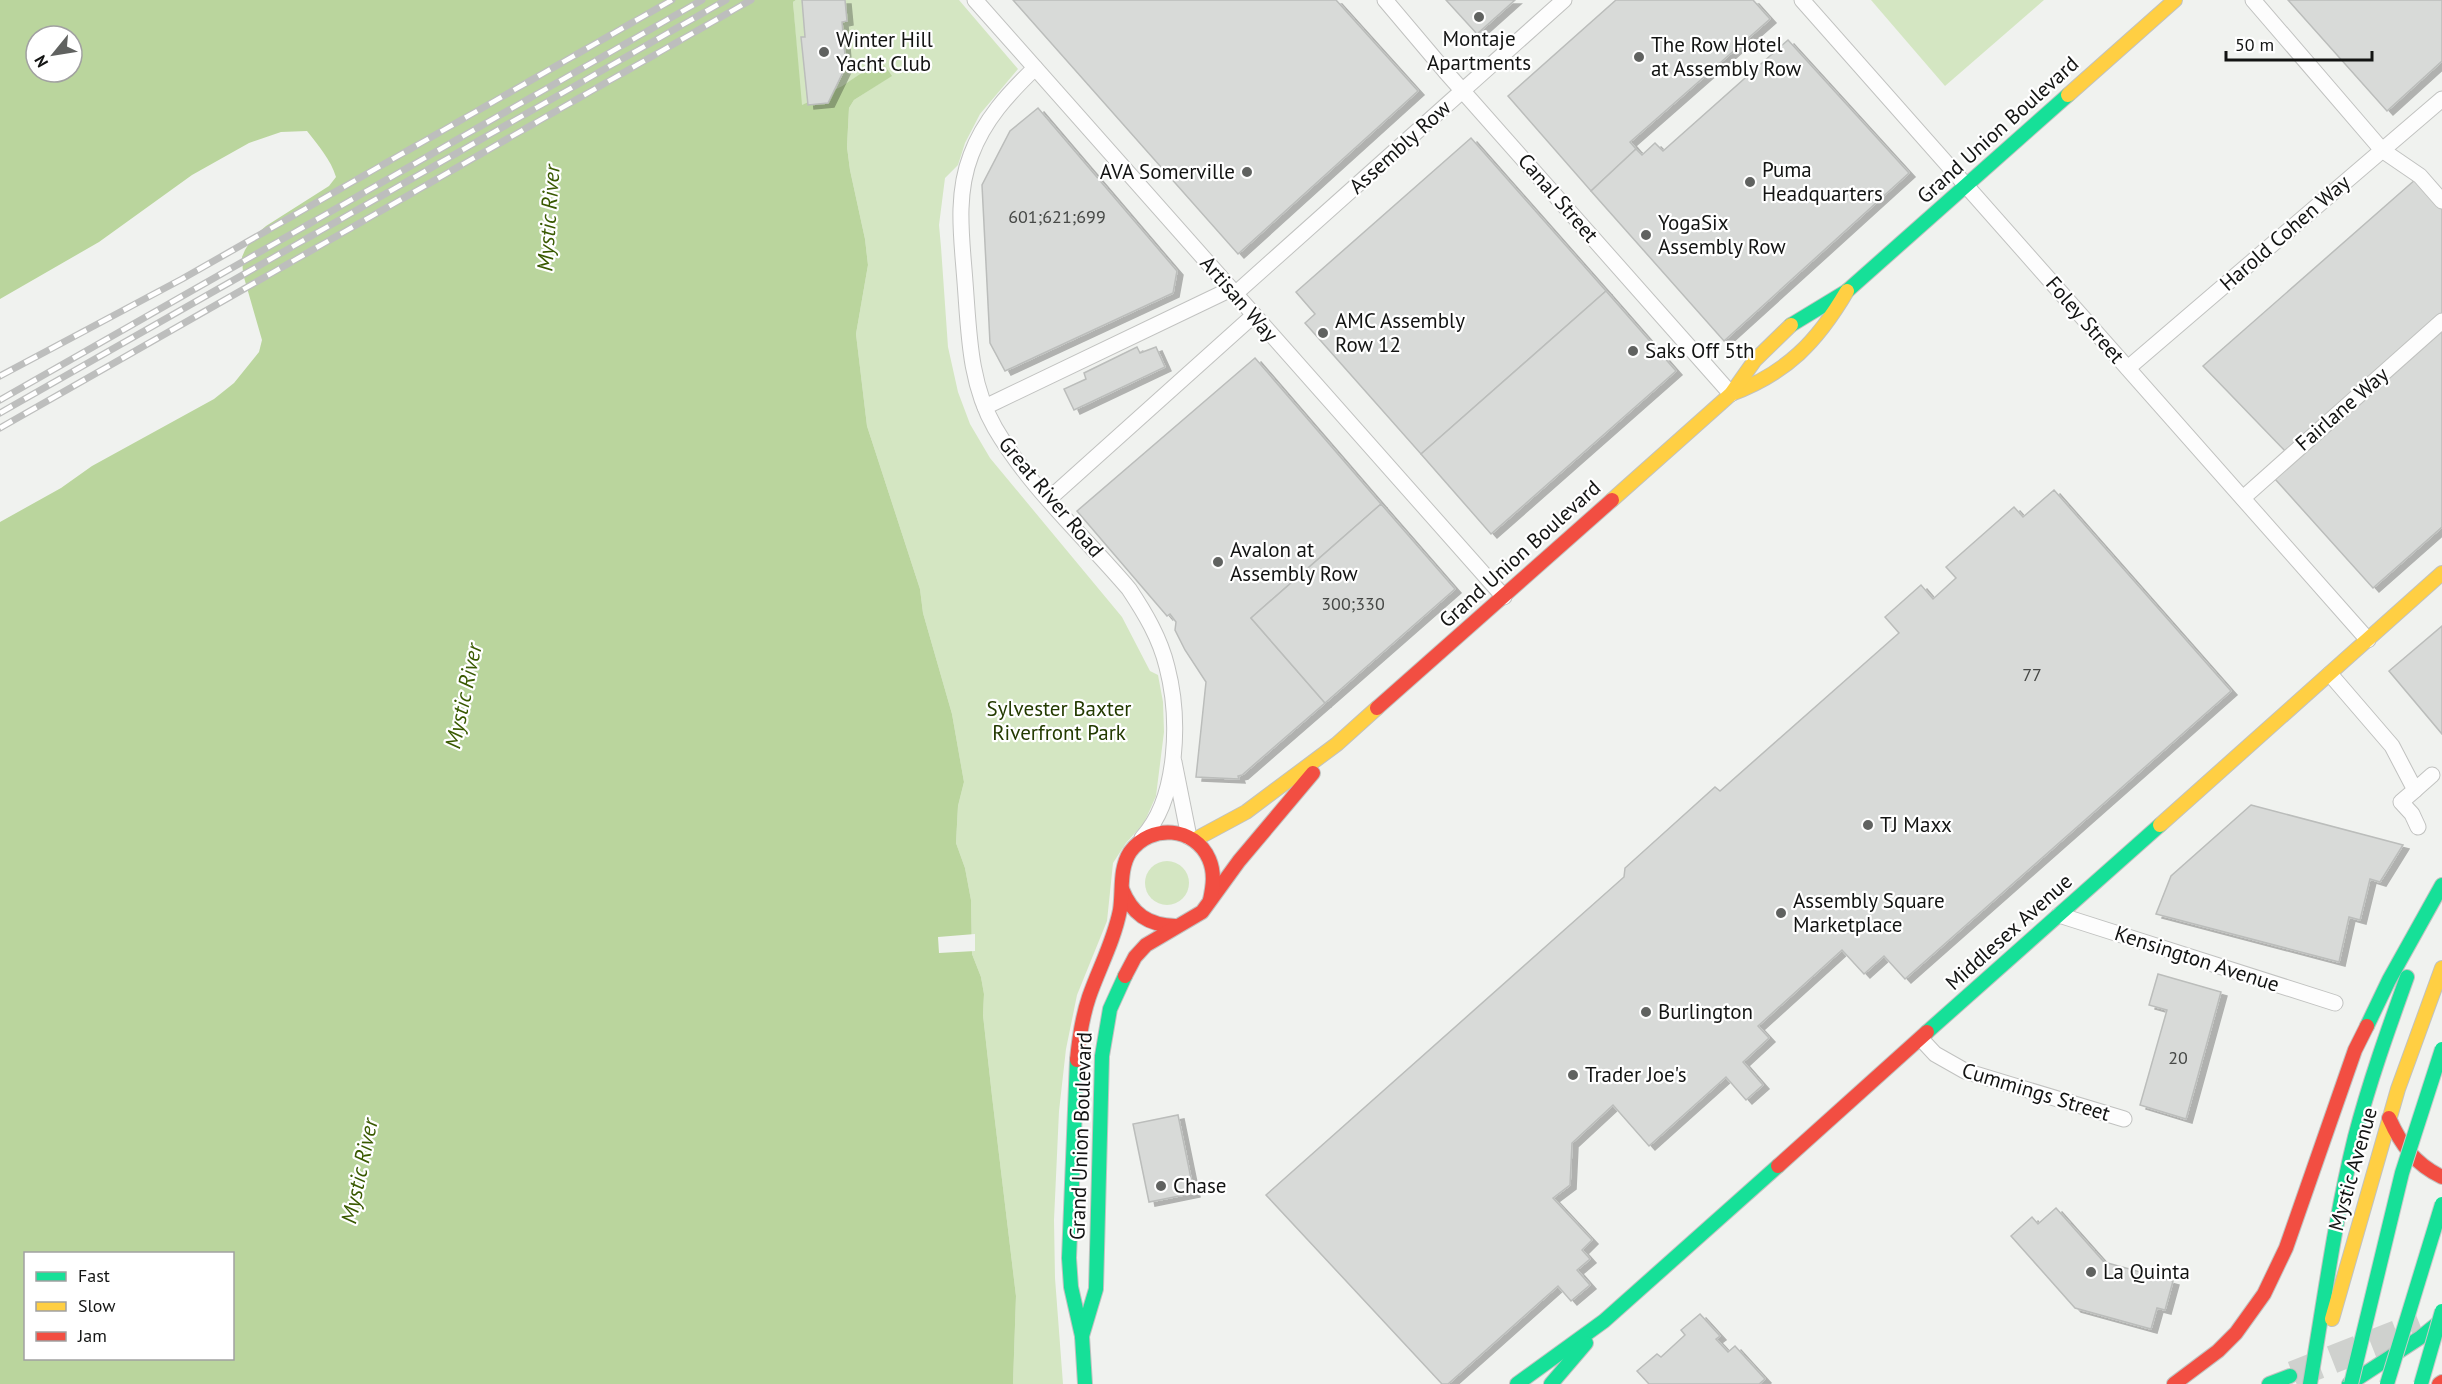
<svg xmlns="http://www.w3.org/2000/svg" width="2442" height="1384" font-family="'PT Sans',sans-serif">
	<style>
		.green { fill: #d4e6c2 }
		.water { fill: #bad59d; fill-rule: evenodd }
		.pier { fill: #f0f2ef }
		.building { fill: #d8dad8; stroke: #bbbdbb; stroke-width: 1.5; filter: url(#shadow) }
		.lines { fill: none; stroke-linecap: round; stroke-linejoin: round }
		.highway-tunnel { stroke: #cfd1ce; stroke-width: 28; stroke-dasharray: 28 14; stroke-linecap: butt }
		.street-casing { stroke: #c1c2c0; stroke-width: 17 }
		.fast-casing { stroke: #c1c2c0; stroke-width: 16 }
		.slow-casing { stroke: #c1c2c0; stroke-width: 16 }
		.jam-casing { stroke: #c1c2c0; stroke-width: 16 }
		.street { stroke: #fdfdfd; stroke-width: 15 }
		.fast { stroke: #16e098; stroke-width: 14 }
		.slow { stroke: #ffcf43; stroke-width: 14 }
		.jam { stroke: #f24e42; stroke-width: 14 }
		.rail-casing { stroke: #bdbebd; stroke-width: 7 }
		.rail { stroke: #fff; stroke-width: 4.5; stroke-dasharray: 14; stroke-linecap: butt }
		.fast-bridge-casing { stroke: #cacbca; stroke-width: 16; stroke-linecap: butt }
		.fast-bridge { stroke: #16e098; stroke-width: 14 }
		.poi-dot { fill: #606260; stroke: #fff; stroke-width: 2 }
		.labels { text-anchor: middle; stroke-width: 4.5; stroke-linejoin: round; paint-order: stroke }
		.number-label { font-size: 18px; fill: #464846 }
		.poi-label { font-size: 21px; fill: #131413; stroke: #fff; text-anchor: start }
		.street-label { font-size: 21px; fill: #131413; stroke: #fff }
		.park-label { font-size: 21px; fill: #233a00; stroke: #fff }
		.water-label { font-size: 22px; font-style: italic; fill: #395900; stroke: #fff }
	</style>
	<defs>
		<filter id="shadow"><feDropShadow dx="6" dy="4" stdDeviation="0" flood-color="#0004"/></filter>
	</defs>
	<rect width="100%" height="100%" fill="#f0f2ef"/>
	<!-- green -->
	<g class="green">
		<polygon points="796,0 959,0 1018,69 980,114 965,143 958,165 945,178 939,225 941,247 948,347 958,392 970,424 990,458 1122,617 1150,671 1158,675 1163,702 1164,732 1156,796 1144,823 1126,843 1113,863 1107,921 1077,995 1066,1049 1059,1111 1054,1220 1055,1278 1063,1384 1013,1384 1016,1296 992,1096 983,1015 984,994 981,977 972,954 971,900 965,868 956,843 958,806 964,782 952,714 923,613 920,589 867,426 856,334 868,265 865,239 850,170 847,147 849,108 854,100 891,76 882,60 842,86 801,106 793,2"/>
		<polygon points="1871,0 2044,0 1945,86"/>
		<circle cx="1167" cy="883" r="22"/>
	</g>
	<!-- water -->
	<path class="water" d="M0,0H796L793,2L802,105L842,86L881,60L892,76L854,100L849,108L847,147L850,170L865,239L868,265L856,334L867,426L920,589L923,613L952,714L964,782L958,806L956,843L965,868L971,900L972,954L981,977L984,994L983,1015L992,1096L1016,1296L1013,1384H0V522L61,488L92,466L214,399L234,383L259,352L262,340L243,274L242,257L245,250L253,237L266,226L329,186L336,177C331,160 318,145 307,131L281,132L249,143L192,175L99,242L0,299ZM36,36H72V72H36ZM26,1254H232V1358H26Z"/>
	<!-- pier -->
	<polygon class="pier" points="975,934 975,951 939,953 938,937"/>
	<!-- building -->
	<g class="building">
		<polygon points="802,0 845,0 847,21 842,22 846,66 828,103 808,105 801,37 805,37"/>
		<polygon points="1013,0 1336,0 1418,91 1238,254"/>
		<polygon points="1446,0 1515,0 1477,34"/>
		<polygon points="1616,0 1753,0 1770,19 1630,142 1636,149 1591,191 1508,96"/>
		<polygon points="2288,0 2442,0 2442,61 2387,111"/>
		<polygon points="1788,40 1909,173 1724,341 1591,191 1636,149 1642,155 1655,143 1663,151"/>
		<polygon points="1038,108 1177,271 1173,293 1005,371 990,343 982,185 1010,131"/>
		<polygon points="1471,138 1606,291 1421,454 1305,323 1315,314 1296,292"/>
		<polygon points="2416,179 2442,208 2442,313 2287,453 2203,366"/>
		<polygon points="1606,291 1676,371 1491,534 1421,454"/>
		<polygon points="2442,329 2442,527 2373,588 2275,479"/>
		<polygon points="1137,347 1140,353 1156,347 1165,367 1074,410 1064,389 1086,379 1084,373"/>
		<polygon points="1255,358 1381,504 1251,618 1325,703 1242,775 1238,776 1239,779 1196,777 1206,682 1185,650 1175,630 1176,622 1170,614 1167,616 1077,511"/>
		<polygon points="2054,490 2231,691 1905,979 1884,956 1864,974 1842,950 1758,1026 1769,1038 1743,1062 1763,1085 1746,1100 1726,1077 1649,1146 1613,1105 1572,1143 1570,1185 1553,1198 1592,1240 1582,1250 1590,1259 1577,1270 1590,1285 1571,1301 1558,1286 1448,1384 1442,1384 1266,1195 1624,877 1625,868 1715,787 1720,791 1899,633 1885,617 1921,585 1933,599 1956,578 1946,567 2014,507 2023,517"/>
		<polygon points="1381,504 1455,589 1325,703 1251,618"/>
		<polygon points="2442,626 2442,734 2389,671"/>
		<polygon points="2251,805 2403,845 2380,882 2370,879 2360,920 2349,917 2339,962 2156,914 2171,876"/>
		<polygon points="2158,974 2221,992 2186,1119 2140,1105 2167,1010 2149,1005"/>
		<polygon points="1178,1115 1194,1193 1149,1202 1133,1124"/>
		<polygon points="2056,1208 2104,1262 2173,1281 2165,1310 2157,1308 2151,1329 2075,1308 2011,1236 2032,1217 2038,1224"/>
		<polygon points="1700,1314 1720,1336 1716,1339 1728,1352 1735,1346 1765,1379 1759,1384 1649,1384 1637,1371 1657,1354 1661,1357 1685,1335 1681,1330"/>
	</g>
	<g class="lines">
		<!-- highway-tunnel -->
		<polyline class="highway-tunnel" points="2293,1375 2420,1325"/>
		<defs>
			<g id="street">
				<polyline points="975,0 1504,597"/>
				<polyline points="1385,0 1445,71 1731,394"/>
				<polyline points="1802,0 2368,640"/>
				<polyline points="2253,0 2382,150 2420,176 2442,201"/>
				<path d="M1035,68C1008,94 984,120 971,155C955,196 962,240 965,282C969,332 969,383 995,428C1030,488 1084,536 1129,589C1145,613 1160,638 1167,667C1180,717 1179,798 1142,838"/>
				<polyline points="1235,294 1564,0"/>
				<polyline points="2128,368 2442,99"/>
				<polyline points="985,407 1231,289"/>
				<polyline points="2243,498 2442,321"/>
				<polyline points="1049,499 1254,315"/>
				<polyline points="2330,674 2392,746 2415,790 2401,802 2412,814 2418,827"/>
				<polyline points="1174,762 1189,837"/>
				<polyline points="2415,790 2432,775"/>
				<polyline points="2059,915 2335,1003"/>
				<polyline points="1922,1040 1935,1054 1965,1071 2124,1119"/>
			</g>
			<g id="fast">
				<polyline points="1791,325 1847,291 2068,95"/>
				<polyline points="2367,1026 2389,980 2442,885"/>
				<polyline points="1927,1032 2160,825"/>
				<polyline points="1077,1060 1069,1258 1071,1287 1082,1336 1085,1384"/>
				<polyline points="1082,1336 1096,1289 1102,1056 1110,1009 1125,976"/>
				<polyline points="1517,1384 1604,1321 1778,1166"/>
				<polyline points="1551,1384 1586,1343"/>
				<polyline points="2269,1384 2290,1376"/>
				<path d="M2310,1384C2324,1302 2335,1218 2355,1137C2369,1083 2388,1030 2407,977"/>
				<polyline points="2349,1384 2421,1337 2442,1320"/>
			</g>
			<g id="slow">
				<polyline points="2068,95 2175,0"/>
				<path d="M1731,394C1787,373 1817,342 1847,291"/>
				<polyline points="1612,500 1731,394 1755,360 1791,325"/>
				<polyline points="2160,825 2442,573"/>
				<polyline points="1194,840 1246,812 1337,744 1377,708"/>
				<polyline points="2332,1319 2398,1089 2442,968"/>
			</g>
			<g id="jam">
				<polyline points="1377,708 1612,500"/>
				<path d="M1122,889C1132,914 1148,925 1175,926"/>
				<polyline points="1125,976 1135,957 1146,945 1202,912 1239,861 1313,773"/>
				<path d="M1077,1060C1079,1038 1082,1018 1089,997C1099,968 1114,941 1120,910C1123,891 1119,869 1130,852C1151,823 1195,827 1209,859C1215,873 1213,886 1210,900"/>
				<path d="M2389,1118C2401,1145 2415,1164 2442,1177"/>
				<polyline points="1778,1166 1927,1032"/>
				<polyline points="2174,1384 2218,1351 2236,1333 2264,1294 2286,1248 2355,1050 2367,1026"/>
				<polyline points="2439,1384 2442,1382"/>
			</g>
		</defs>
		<!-- street casing -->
		<use href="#street" class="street-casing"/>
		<!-- fast casing -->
		<use href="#fast" class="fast-casing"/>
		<!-- slow casing -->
		<use href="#slow" class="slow-casing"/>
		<!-- jam casing -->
		<use href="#jam" class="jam-casing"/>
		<!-- street -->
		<use href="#street" class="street"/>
		<!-- fast -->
		<use href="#fast" class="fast"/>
		<!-- slow -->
		<use href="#slow" class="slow"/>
		<!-- jam -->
		<use href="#jam" class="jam"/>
		<defs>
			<g id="rail">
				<polyline points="0,376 182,279 672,0"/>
				<polyline points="0,400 702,0"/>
				<polyline points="0,413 726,0"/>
				<polyline points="0,428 751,0"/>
			</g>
		</defs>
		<!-- rail casing -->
		<use href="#rail" class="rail-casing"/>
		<!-- rail -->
		<use href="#rail" class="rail"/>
		<defs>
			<g id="fast-bridge">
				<polyline points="2351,1384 2402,1173 2442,1049"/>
				<polyline points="2387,1384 2442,1204"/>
				<polyline points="2421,1384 2442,1311"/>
			</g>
		</defs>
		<!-- fast-bridge casing -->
		<use href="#fast-bridge" class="fast-bridge-casing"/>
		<!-- fast-bridge -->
		<use href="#fast-bridge" class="fast-bridge"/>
	</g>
	<!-- markers -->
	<g class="poi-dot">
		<circle cx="1479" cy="17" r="6"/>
		<circle cx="824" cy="52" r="6"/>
		<circle cx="1639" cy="57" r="6"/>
		<circle cx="1247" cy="172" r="6"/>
		<circle cx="1750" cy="182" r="6"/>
		<circle cx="1646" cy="235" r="6"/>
		<circle cx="1323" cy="333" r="6"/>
		<circle cx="1633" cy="351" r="6"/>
		<circle cx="1218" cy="562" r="6"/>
		<circle cx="1868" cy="825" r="6"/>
		<circle cx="1781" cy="913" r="6"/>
		<circle cx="1646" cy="1012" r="6"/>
		<circle cx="1573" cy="1075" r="6"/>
		<circle cx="1161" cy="1186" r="6"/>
		<circle cx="2091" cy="1272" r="6"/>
	</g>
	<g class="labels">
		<!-- number labels -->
		<g class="number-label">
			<text x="1057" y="223">601;621;699</text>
			<text x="1353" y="610">300;330</text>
			<text x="2032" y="681">77</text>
			<text x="2178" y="1064">20</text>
		</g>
		<!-- poi labels -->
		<g class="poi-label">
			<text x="1479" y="46" text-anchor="middle">Montaje<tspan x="1479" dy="24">Apartments</tspan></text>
			<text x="836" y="47">Winter Hill<tspan x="836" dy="24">Yacht Club</tspan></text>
			<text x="1651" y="52">The Row Hotel<tspan x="1651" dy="24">at Assembly Row</tspan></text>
			<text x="1762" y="177">Puma<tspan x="1762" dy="24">Headquarters</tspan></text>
			<text x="1235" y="179" text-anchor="end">AVA Somerville</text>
			<text x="1658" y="230">YogaSix<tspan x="1658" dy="24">Assembly Row</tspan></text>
			<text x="1335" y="328">AMC Assembly<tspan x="1335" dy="24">Row 12</tspan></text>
			<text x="1645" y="358">Saks Off 5th</text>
			<text x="1230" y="557">Avalon at<tspan x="1230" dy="24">Assembly Row</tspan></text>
			<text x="1880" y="832">TJ Maxx</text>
			<text x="1793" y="908">Assembly Square<tspan x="1793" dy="24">Marketplace</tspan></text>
			<text x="1658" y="1019">Burlington</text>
			<text x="1585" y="1082">Trader Joe's</text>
			<text x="1173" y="1193">Chase</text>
			<text x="2103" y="1279">La Quinta</text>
		</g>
		<!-- street labels -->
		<g class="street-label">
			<text transform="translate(1998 130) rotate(-42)" y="7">Grand Union Boulevard</text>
			<text transform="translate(1400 147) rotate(-42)" y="7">Assembly Row</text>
			<text transform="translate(1558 198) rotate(49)" y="7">Canal Street</text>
			<text transform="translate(2285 233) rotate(-41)" y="7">Harold Cohen Way</text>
			<text transform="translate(1239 299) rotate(49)" y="7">Artisan Way</text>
			<text transform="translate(2085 320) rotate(49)" y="7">Foley Street</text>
			<text transform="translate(2342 409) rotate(-41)" y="7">Fairlane Way</text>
			<text transform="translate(1051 497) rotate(50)" y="7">Great River Road</text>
			<text transform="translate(1520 554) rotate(-42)" y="7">Grand Union Boulevard</text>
			<text transform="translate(2009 932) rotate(-42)" y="7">Middlesex Avenue</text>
			<text transform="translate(2197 959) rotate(18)" y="7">Kensington Avenue</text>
			<text transform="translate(2036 1092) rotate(17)" y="7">Cummings Street</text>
			<text transform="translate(1081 1136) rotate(-88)" y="7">Grand Union Boulevard</text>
			<text transform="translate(2353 1169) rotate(-74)" y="7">Mystic Avenue</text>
		</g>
		<!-- park labels -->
		<g class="park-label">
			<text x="1059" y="716">Sylvester Baxter<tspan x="1059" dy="24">Riverfront Park</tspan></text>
		</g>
		<!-- water labels -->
		<g class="water-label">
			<text transform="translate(548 218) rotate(-86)" y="8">Mystic River</text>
			<text transform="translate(463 696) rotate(-78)" y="8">Mystic River</text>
			<text transform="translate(359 1171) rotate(-78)" y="8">Mystic River</text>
		</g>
	</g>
	<!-- legend -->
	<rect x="24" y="1252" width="210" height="108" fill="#ffffff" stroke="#a1a1a1" stroke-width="1.5"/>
	<rect x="36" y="1272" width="30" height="9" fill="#16e098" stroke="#a1a1a1" stroke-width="1.5"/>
	<text x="78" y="1282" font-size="18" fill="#131413">Fast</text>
	<rect x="36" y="1302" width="30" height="9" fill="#ffcf43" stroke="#a1a1a1" stroke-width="1.5"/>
	<text x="78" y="1312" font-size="18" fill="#131413">Slow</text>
	<rect x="36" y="1332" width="30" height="9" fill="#f24e42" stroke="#a1a1a1" stroke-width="1.5"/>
	<text x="78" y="1342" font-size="18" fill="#131413">Jam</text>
	<!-- north arrow -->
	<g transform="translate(54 54) rotate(240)"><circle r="28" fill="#ffffff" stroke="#a1a1a1" stroke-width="1.5"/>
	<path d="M0-4.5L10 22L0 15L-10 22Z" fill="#606260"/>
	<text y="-9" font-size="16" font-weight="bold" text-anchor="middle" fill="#131413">N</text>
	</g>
	<!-- scale -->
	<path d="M2226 51v9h146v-9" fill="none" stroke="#131413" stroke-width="3"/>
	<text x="2235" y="51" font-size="18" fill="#131413" stroke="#ffffff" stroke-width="4.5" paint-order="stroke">50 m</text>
</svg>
